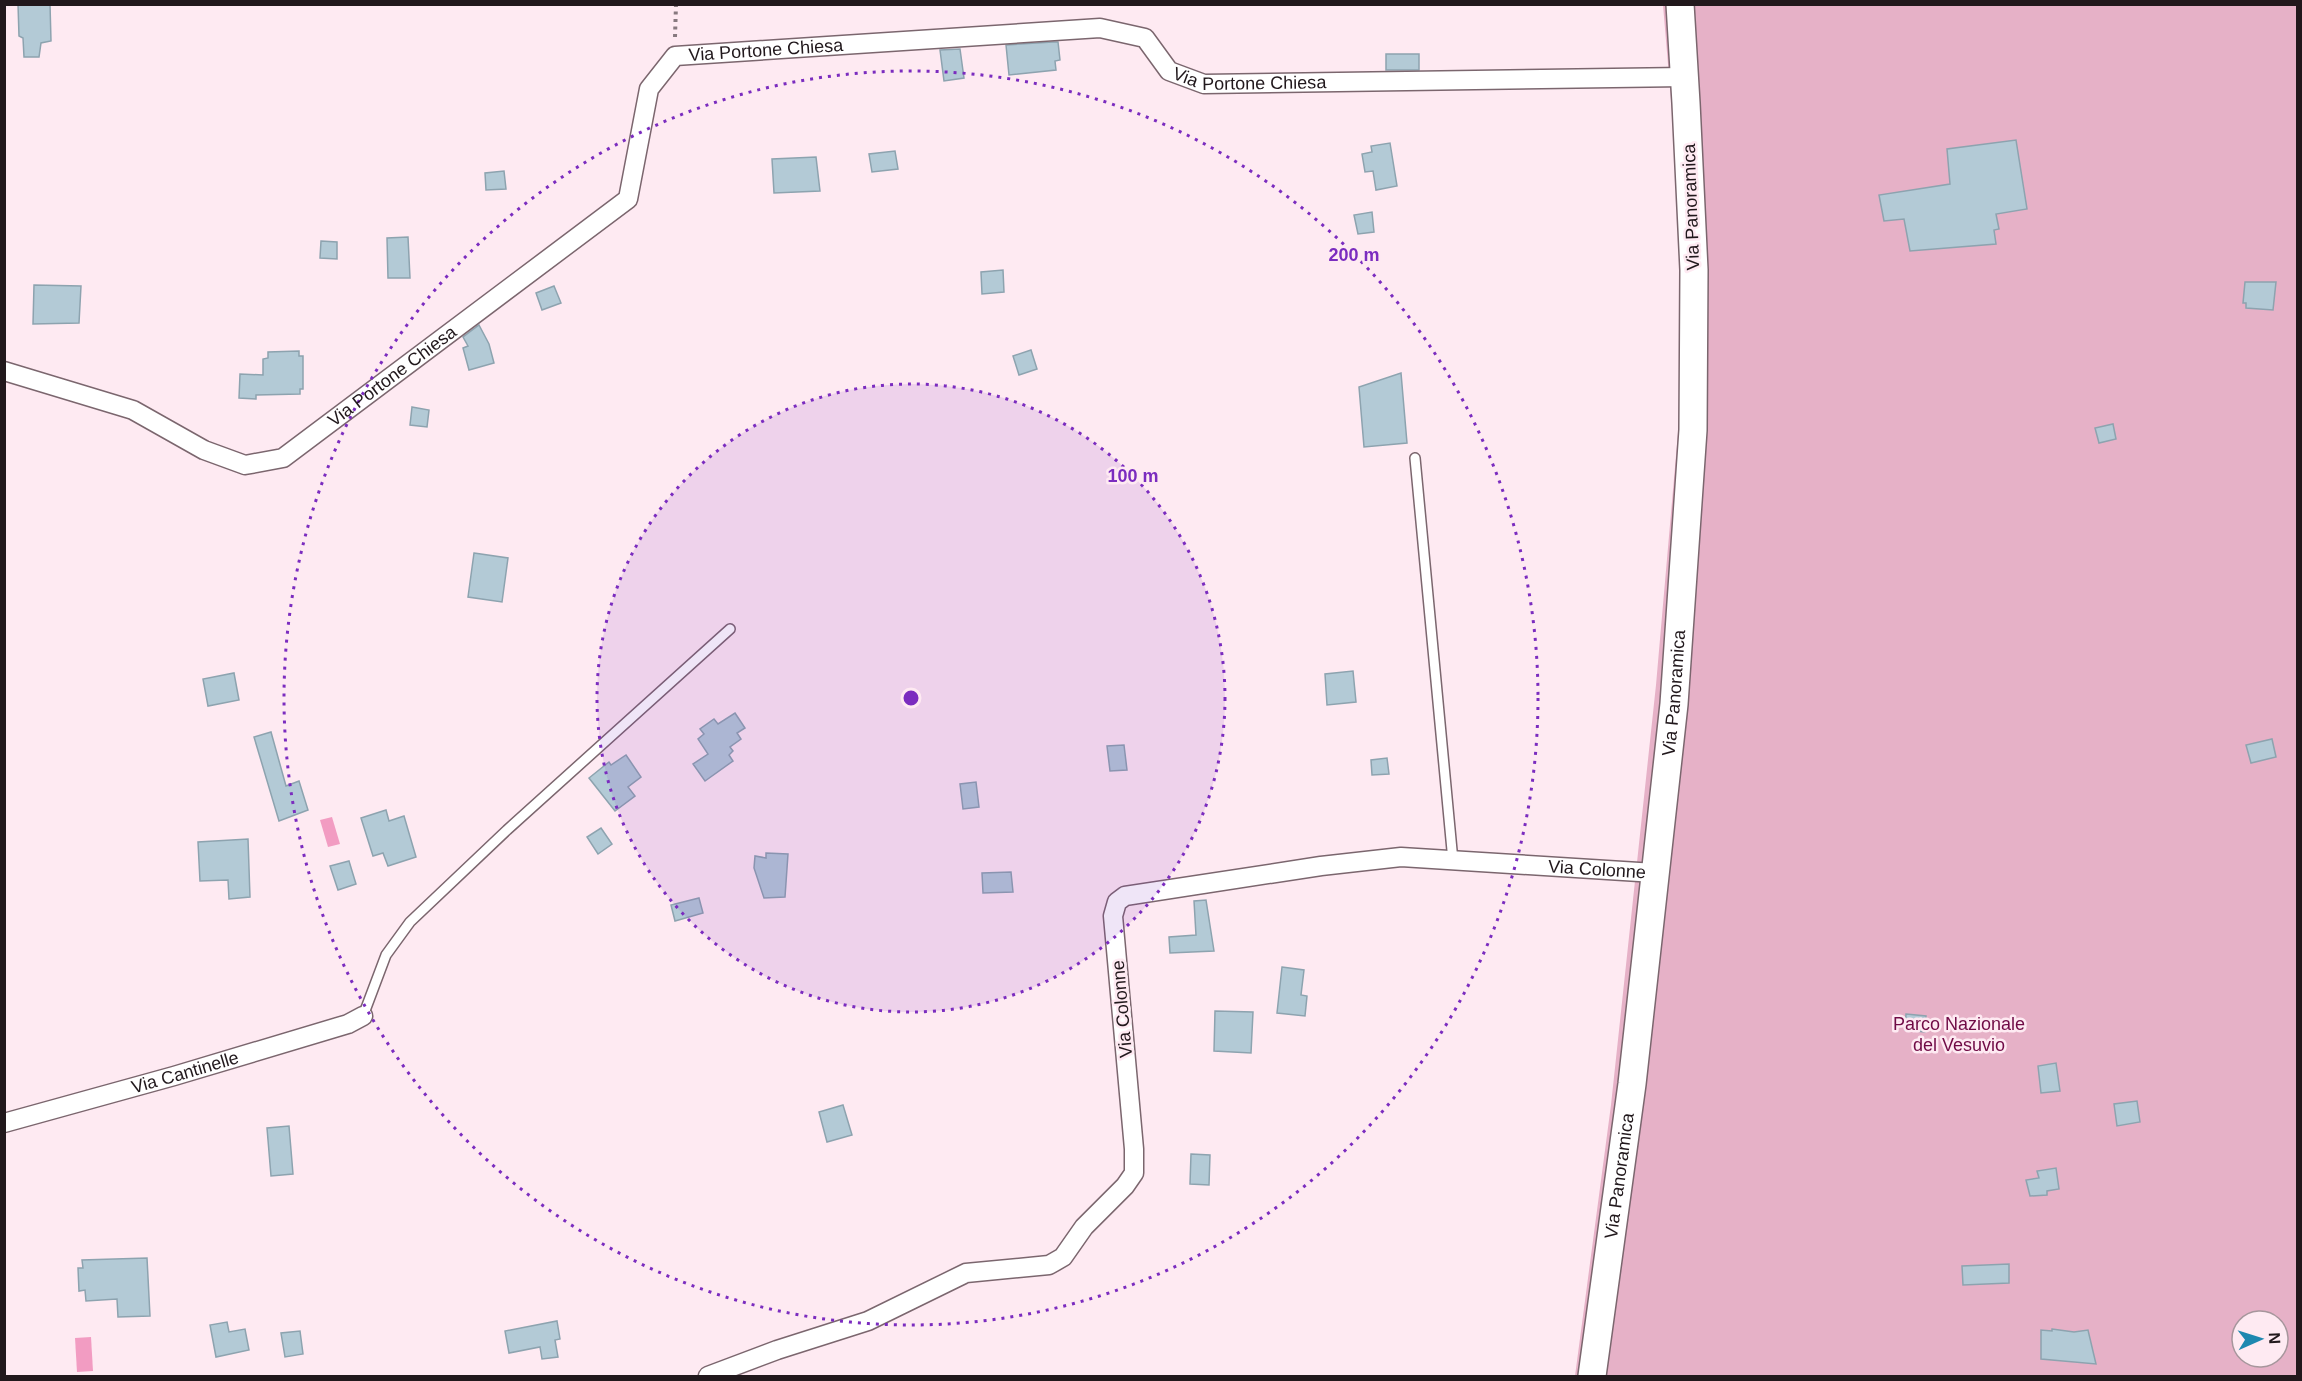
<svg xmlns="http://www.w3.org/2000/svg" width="2302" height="1381" font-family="Helvetica,sans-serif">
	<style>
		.green { fill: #e6b1c7; fill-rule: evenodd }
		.water { fill: #f29cc2 }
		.building { fill: #b3cad6; stroke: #8da3af; stroke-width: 1.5 }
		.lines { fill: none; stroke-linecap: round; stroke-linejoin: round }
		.lane-casing { stroke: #7b666e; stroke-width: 12 }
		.street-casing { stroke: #7b666e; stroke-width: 21 }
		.secondary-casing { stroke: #7b666e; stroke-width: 30 }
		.path { stroke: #87797f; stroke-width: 4; stroke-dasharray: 3 4.5; stroke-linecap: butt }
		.lane { stroke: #fff; stroke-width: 9 }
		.street { stroke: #fff; stroke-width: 18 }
		.secondary { stroke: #fff; stroke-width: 27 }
		.ring { fill: none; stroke: #7b2cbf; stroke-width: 3; stroke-dasharray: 3 6 }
		.labels { text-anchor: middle; stroke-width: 5; stroke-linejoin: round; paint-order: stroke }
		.street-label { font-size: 18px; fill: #21181c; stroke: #feeaf2 }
		.park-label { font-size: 18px; fill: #700b46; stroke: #feeaf2 }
		.centre { fill: #7b2cbf; stroke: #feeaf2; stroke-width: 3 }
		.ring-label { font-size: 18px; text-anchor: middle; font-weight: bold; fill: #7b2cbf; stroke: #feeaf2; stroke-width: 5; stroke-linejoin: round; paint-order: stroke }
	</style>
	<rect width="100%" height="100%" fill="#feeaf2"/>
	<!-- green -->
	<path class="green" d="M1663,5H2297V1376H1575L1611,1105L1656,685L1686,341L1679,195ZM2242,1321H2278V1357H2242Z"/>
	<!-- water -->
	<g class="water">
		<polygon points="332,817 340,844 328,847 320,820"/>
		<polygon points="91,1337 93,1371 77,1372 75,1338"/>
	</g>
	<!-- building -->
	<g class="building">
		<polygon points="18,4 50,4 51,41 41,43 39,57 24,57 23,38 19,36"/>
		<polygon points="1053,42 1058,42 1060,60 1055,61 1056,70 1009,75 1006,45"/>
		<polygon points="960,49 964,78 944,81 940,50"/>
		<rect x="1386" y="54" width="33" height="16"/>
		<polygon points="2016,140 2027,209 1996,214 1999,229 1994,230 1996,244 1910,251 1904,219 1884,221 1879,195 1950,184 1947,149"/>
		<polygon points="1390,143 1397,186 1376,190 1373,171 1365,172 1362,154 1372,152 1371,146"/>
		<polygon points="895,151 898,169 872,172 869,154"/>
		<polygon points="816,157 820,191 774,193 772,159"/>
		<polygon points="504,171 506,189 486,190 485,173"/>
		<polygon points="1372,212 1374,232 1358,234 1354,215"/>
		<polygon points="408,237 410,278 388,278 387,238"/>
		<polygon points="321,241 337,242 337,259 320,258"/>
		<polygon points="1003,270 1004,292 982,294 981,272"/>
		<polygon points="2245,282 2276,282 2273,310 2246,308 2246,303 2243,303"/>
		<polygon points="34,285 81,286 79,323 33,324"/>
		<polygon points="554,286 561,303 542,310 536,293"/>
		<polygon points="479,325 489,344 494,363 469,370 463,348 468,346 463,337"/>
		<polygon points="1031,350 1037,369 1019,375 1013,356"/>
		<polygon points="299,351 299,356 303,356 303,389 300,389 300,394 256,395 256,399 239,398 240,374 263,375 263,359 268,358 268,352"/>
		<polygon points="1401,373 1407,443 1364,447 1359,387"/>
		<polygon points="412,407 429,410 427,427 410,425"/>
		<polygon points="2113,424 2116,439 2099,443 2095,428"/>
		<polygon points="474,553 508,558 502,602 468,597"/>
		<polygon points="1353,671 1356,702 1327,705 1325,674"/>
		<polygon points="234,673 239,700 208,706 203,679"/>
		<polygon points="735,713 745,728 737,733 741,739 730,747 733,751 729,755 733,761 705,781 693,764 708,754 698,739 704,734 700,729 714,719 718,724"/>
		<polygon points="271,732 286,786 299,781 308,810 279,821 254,737"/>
		<polygon points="2272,739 2276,757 2251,763 2246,745"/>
		<polygon points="1124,745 1127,770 1110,771 1107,746"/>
		<polygon points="626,755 641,777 628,787 635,796 615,811 589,778 609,762 611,765"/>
		<polygon points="1387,758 1389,774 1372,775 1371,760"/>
		<polygon points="976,782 979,807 963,809 960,784"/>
		<polygon points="386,810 389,821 404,816 416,857 388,866 383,853 373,856 361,818"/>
		<polygon points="601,828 612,844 598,854 587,837"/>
		<polygon points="248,839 250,897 229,899 228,880 200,881 198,842"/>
		<polygon points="766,853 788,854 785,897 764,898 754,868 755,856 766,858"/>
		<polygon points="349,861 356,884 338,890 330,866"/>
		<polygon points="1011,872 1013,892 983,893 982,873"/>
		<polygon points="699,898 703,913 675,921 671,905"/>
		<polygon points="1206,900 1214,951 1170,953 1169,937 1196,935 1194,901"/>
		<polygon points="1282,967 1304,970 1301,995 1307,996 1305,1016 1277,1013"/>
		<polygon points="1215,1011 1253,1012 1251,1053 1214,1051"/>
		<polygon points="1906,1014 1926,1016 1925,1032 1905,1030"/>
		<polygon points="2056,1063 2060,1091 2041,1093 2038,1066"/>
		<polygon points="2137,1101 2140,1122 2117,1126 2114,1104"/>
		<polygon points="843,1105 852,1135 827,1142 819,1112"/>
		<polygon points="289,1126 293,1174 271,1176 267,1128"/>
		<polygon points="1191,1154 1210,1155 1209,1185 1190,1184"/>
		<polygon points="2056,1168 2059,1189 2047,1191 2047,1195 2030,1196 2026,1180 2039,1178 2037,1171"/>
		<polygon points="147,1258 150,1316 118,1317 117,1299 86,1301 85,1290 79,1291 78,1268 83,1268 82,1260"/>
		<polygon points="2009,1264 2009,1283 1963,1285 1962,1266"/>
		<polygon points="557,1321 560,1339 555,1340 558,1357 542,1359 540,1347 509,1353 505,1331"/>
		<polygon points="227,1322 229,1332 245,1329 249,1350 216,1357 210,1325"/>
		<polygon points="2052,1329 2074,1332 2088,1330 2096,1364 2041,1359 2041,1330 2052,1331"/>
		<polygon points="300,1331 303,1354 285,1357 281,1333"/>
	</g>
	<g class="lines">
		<defs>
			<g id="lane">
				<polyline points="1415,458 1453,861"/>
				<polyline points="363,1016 386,955 410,922 507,830 730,629"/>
			</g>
			<g id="street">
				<path id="s1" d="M4,371L133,410L204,450L245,465L283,458L628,199L649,89L675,56L1100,28L1145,38L1169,71L1204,84L1684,77"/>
				<path id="s2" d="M4,1123L174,1076L348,1024L363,1016"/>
				<path id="s3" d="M708,1376L777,1350L868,1321L966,1273L1049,1265L1063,1257L1084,1227L1125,1186L1134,1173V1149L1113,916L1117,902L1125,896L1321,866L1401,857L1655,873"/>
			</g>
			<g id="secondary">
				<path id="s4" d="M1592,1376L1632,1084L1674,704L1693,430L1694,270L1686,103L1680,4"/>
			</g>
		</defs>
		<!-- lane casing -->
		<use href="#lane" class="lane-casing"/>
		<!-- street casing -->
		<use href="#street" class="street-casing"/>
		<!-- secondary casing -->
		<use href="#secondary" class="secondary-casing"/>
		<!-- path -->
		<polyline class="path" points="675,37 676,4"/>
		<!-- lane -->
		<use href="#lane" class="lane"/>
		<!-- street -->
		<use href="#street" class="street"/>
		<!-- secondary -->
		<use href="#secondary" class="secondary"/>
	</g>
	<!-- distance rings -->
	<circle cx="911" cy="698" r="314" fill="#7b2cbf" fill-opacity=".12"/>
	<g class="ring">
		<circle cx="911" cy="698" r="314"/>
		<circle cx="911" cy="698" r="627"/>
	</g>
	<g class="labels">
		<!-- street labels -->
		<g class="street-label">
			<text dy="6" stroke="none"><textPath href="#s1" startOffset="975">Via Portone Chiesa</textPath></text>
			<text dy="6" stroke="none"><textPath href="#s1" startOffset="1479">Via Portone Chiesa</textPath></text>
			<text transform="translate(1691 207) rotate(-92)" y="6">Via Panoramica</text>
			<text dy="6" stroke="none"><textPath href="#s1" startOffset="435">Via Portone Chiesa</textPath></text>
			<text dy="6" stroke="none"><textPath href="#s4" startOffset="688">Via Panoramica</textPath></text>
			<text dy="6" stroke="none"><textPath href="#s3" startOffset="1246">Via Colonne</textPath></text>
			<text transform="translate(1122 1009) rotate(-95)" y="6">Via Colonne</text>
			<text dy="6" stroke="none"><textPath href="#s2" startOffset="188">Via Cantinelle</textPath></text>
			<text dy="6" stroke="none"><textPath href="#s4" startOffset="202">Via Panoramica</textPath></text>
		</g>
		<!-- park labels -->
		<g class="park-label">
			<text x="1959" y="1030">Parco Nazionale<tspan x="1959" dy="21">del Vesuvio</tspan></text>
		</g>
	</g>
	<circle cx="911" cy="698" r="9" class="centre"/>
	<g class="ring-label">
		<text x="1354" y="261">200 m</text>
		<text x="1133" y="482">100 m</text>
	</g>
	<!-- border -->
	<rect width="2302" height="1381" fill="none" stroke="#21181c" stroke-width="12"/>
	<!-- north arrow -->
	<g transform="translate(2260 1339) rotate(87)"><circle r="28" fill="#feeaf2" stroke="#a6969c" stroke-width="1.5"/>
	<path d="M0-4.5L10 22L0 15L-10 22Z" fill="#1e88b0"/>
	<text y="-9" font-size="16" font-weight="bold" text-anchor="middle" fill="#21181c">N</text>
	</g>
</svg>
